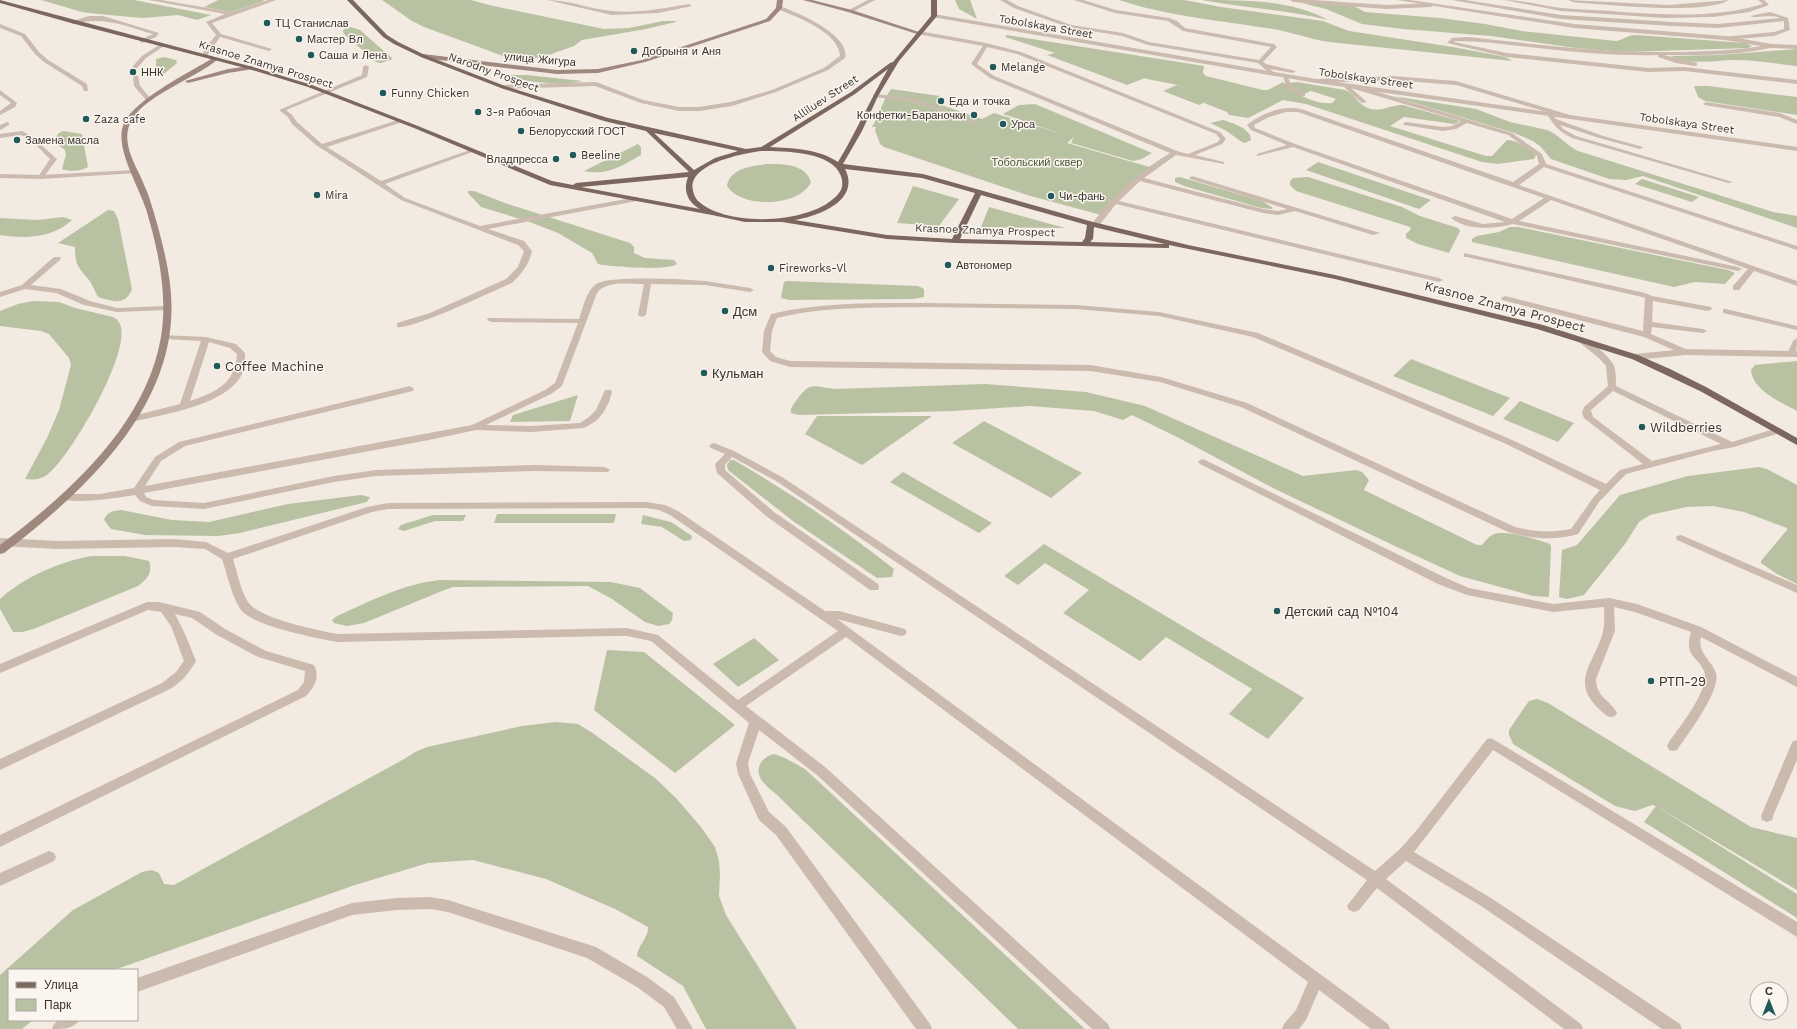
<svg xmlns="http://www.w3.org/2000/svg" width="1797" height="1029" font-family="'Work Sans',sans-serif">
	<style>
		.green { fill: #b8c2a2 }
		.lines { fill: none; stroke-linecap: round; stroke-linejoin: round }
		.lane { fill: #cbbaae; fill-rule: evenodd }
		.street { fill: #cbbaae; fill-rule: evenodd }
		.secondary { fill: #9f897f; fill-rule: evenodd }
		.primary { fill: #7b675e; fill-rule: evenodd }
		.poi-dot { fill: #22595b; stroke: #faf5ef; stroke-width: 1.5 }
		.labels { text-anchor: middle; stroke-width: 3; stroke-linejoin: round; paint-order: stroke }
		.far-poi-label { font-size: 11px; fill: #3a302c; stroke: #faf5ef; text-anchor: start }
		.far-street-label { font-size: 11px; fill: #3a302c; stroke: #faf5ef }
		.far-park-label { font-size: 11px; fill: #4b5830; stroke: #faf5ef }
		.street-label { font-size: 13px; fill: #3a302c; stroke: #faf5ef }
		.poi-label { font-size: 13px; fill: #3a302c; stroke: #faf5ef; text-anchor: start }
	</style>
	<rect width="100%" height="100%" fill="#f3eae2"/>
	<!-- green -->
	<g class="green">
		<polygon points="41,0 134,0 211,15 197,20 178,15 142,18 98,14 82,12"/>
		<polygon points="218,0 263,0 264,1 231,12 204,7"/>
		<polygon points="382,0 471,0 489,5 604,29 629,28 663,21 676,21 676,22 646,29 582,40 574,46 540,58 506,57 424,27 412,21"/>
		<polygon points="955,0 970,0 977,19 959,9"/>
		<path d="M1119,0H1184L1221,7L1323,21L1349,31L1453,47L1506,57L1512,61L1329,42C1309,39 1292,32 1273,29C1223,21 1167,16 1119,0Z"/>
		<path d="M1202,0C1244,0 1292,0 1328,20C1287,10 1244,8 1202,0Z"/>
		<path d="M1298,2L1354,6L1365,12L1440,18L1485,24L1522,31L1616,41C1623,40 1627,35 1636,35L1745,43L1752,46L1748,48L1626,52L1576,48L1491,36L1403,29L1362,24L1326,9Z"/>
		<polygon points="351,27 360,30 393,59 381,63 376,62 344,34 343,31 344,29"/>
		<path d="M1007,35L1204,66L1203,73L1206,76L1263,90H1268L1283,82C1295,93 1314,105 1332,103L1336,99L1311,91L1304,94L1290,85V83L1297,82L1345,90C1354,93 1357,102 1364,106C1378,115 1390,104 1403,105L1460,121L1454,124L1404,117L1390,126L1486,156H1492L1507,140C1517,140 1528,148 1536,155L1534,159L1498,164L1482,162L1306,104L1283,100L1248,118L1229,115L1227,112L1204,103L1214,98L1199,105L1163,91L1177,85L1189,89L1178,85L1147,79L1068,51L1145,78L1127,85L1047,55L1055,53L1005,37Z"/>
		<path d="M1797,49V66C1777,64 1756,60 1735,60C1715,60 1691,66 1671,56L1719,55Z"/>
		<polygon points="164,57 176,60 177,63 160,77 156,77 156,59"/>
		<path d="M508,75H527L582,81C567,86 522,83 508,75Z"/>
		<polygon points="1694,86 1708,86 1797,97 1797,115 1705,101 1698,97"/>
		<path d="M891,89L940,96L936,103L982,119L994,113L1062,134L1003,114L1019,105L1035,104L1152,153L1142,159L1133,161L1071,143L1074,137L1067,143L1153,168L1101,215L1027,195L884,147L880,144L875,130L876,127H872C880,115 882,101 891,89Z"/>
		<path d="M1392,96L1476,109L1510,122L1547,130C1558,134 1566,145 1578,151L1773,212L1797,216V228L1643,176L1626,180L1609,179L1551,159L1541,147L1533,141L1514,133Z"/>
		<path d="M1223,120C1232,123 1251,128 1251,140L1245,143L1242,142L1225,130L1210,123Z"/>
		<path d="M63,131L82,134L88,167C82,171 69,172 62,169L66,155L65,150L53,141L59,133Z"/>
		<path d="M638,144L641,147V155C622,166 606,176 584,171Z"/>
		<polygon points="1318,162 1431,200 1419,209 1306,170"/>
		<path d="M768,164C783,164 806,164 811,182C800,207 741,209 727,186C730,168 752,166 768,164Z"/>
		<polygon points="1180,177 1262,201 1273,208 1271,209 1261,208 1184,186 1175,182 1175,178"/>
		<polygon points="1308,177 1402,207 1420,216 1458,228 1460,231 1449,253 1418,244 1406,238 1406,234 1411,229 1410,227 1296,191 1290,185 1290,181 1293,178"/>
		<polygon points="1642,179 1699,197 1692,202 1635,184"/>
		<polygon points="913,186 959,199 939,226 897,223"/>
		<path d="M468,191H474L505,203L630,243L634,247V253L645,258L674,260L677,264C668,271 611,267 598,264L592,253L558,233L527,221L481,207L468,193Z"/>
		<polygon points="989,207 1065,228 981,227"/>
		<path d="M108,210L114,211L118,219L132,289C125,307 112,301 98,297C95,292 93,285 89,280C78,267 75,265 75,247L58,243Z"/>
		<path d="M63,217L72,220C53,238 25,239 0,235V218L38,220Z"/>
		<polygon points="1510,227 1518,227 1728,270 1735,273 1725,284 1695,282 1674,287 1472,242 1472,239 1477,236 1499,232"/>
		<polygon points="787,281 918,286 924,289 924,297 913,299 789,300 781,298 784,282"/>
		<path d="M33,301L59,302L75,308L113,317C115,318 117,319 118,321C138,343 69,459 48,474C40,480 34,480 25,479L47,438L59,410L71,365L69,358L49,334L41,331L0,326V311L18,304Z"/>
		<polygon points="1411,359 1510,398 1493,416 1393,376"/>
		<path d="M1797,361V411C1781,402 1753,391 1751,370L1755,365Z"/>
		<path d="M985,384L1086,392L1145,406L1303,476L1356,470L1362,472L1369,480L1364,490L1477,545H1482C1485,541 1489,536 1494,534C1505,530 1538,539 1550,544L1551,547L1549,597L1533,596L1460,576L1395,546L1275,489L1179,438L1132,415L1123,420L1094,411L1030,406L953,411L799,415L791,413C790,408 793,405 796,401C810,381 812,386 835,389Z"/>
		<polygon points="578,395 570,421 510,422 513,415"/>
		<polygon points="1520,401 1574,423 1558,442 1503,419"/>
		<polygon points="817,416 932,416 862,465 805,434"/>
		<polygon points="984,421 1082,473 1051,498 952,443"/>
		<path d="M730,460H734C791,493 843,529 894,569L892,577L877,578L793,521L728,470L727,465Z"/>
		<polygon points="1759,467 1767,469 1797,485 1797,584 1777,574 1761,563 1761,561 1787,530 1787,528 1744,512 1713,506 1686,507 1650,515 1639,522 1625,544 1584,595 1567,599 1559,597 1562,550 1577,545 1620,495 1688,476"/>
		<polygon points="903,472 992,523 979,533 890,482"/>
		<path d="M361,495L370,497L367,502L240,533L218,536L145,535L111,529L104,520C107,512 112,511 121,510L172,520L209,522L288,504Z"/>
		<polygon points="497,514 616,514 614,523 494,523"/>
		<polygon points="433,515 466,515 463,521 435,521 404,531 398,529 401,525"/>
		<polygon points="643,515 671,522 692,536 691,540 684,541 662,527 641,524"/>
		<polygon points="1044,544 1304,698 1268,739 1229,714 1252,689 1166,637 1140,661 1063,613 1089,590 1045,563 1018,585 1004,576"/>
		<path d="M91,556H125L149,561C153,573 147,579 138,586L36,628L23,632H13L0,609V599C24,577 59,562 91,556Z"/>
		<path d="M440,580L611,582L640,588L673,613L672,620L669,624L658,626L645,622L612,599L588,586L463,587H453L442,591L364,623L347,626L334,623L332,620L337,616C371,601 402,584 440,580Z"/>
		<polygon points="754,638 779,660 738,687 713,664"/>
		<polygon points="607,650 644,652 735,725 675,773 594,710"/>
		<polygon points="1537,699 1548,703 1751,827 1797,838 1797,890 1656,806 1652,805 1635,811 1615,806 1513,744 1509,735 1509,730 1529,701"/>
		<path d="M556,722L578,724L594,734L655,778L676,798L701,827L715,847L719,861L720,875L719,896L726,915L797,1029H706L683,986L637,956C638,945 649,937 648,927L615,909L546,879L473,860L428,863L355,885L114,970H9V1020H33L22,1029H0V975L73,910L142,872L152,870L159,873L164,884L174,885L406,758L415,752L427,747L522,726Z"/>
		<path d="M774,754L785,758L805,769L1085,1029H1018L776,794C772,791 767,787 764,783C753,772 760,757 774,754Z"/>
		<polygon points="1656,806 1797,894 1797,918 1644,822"/>
	</g>
	<g class="lines">
		<!-- lane -->
		<g class="lane">
			<polygon points="149,0 161,0 231,12 268,0 276,0 212,23 221,34 272,49 269,51 220,37 206,57 202,57 204,50 216,35 206,22 225,14"/>
			<path d="M547,0C569,0 590,9 612,11C636,14 665,8 689,4L692,6L658,13L612,15Z"/>
			<polygon points="1000,0 1007,0 1018,6 1071,25 1123,33 1149,42 1259,60 1271,47 1183,31 1168,21 1115,13 1074,0 1083,0 1116,10 1169,18 1177,21 1185,28 1274,44 1277,47 1263,62 1266,64 1296,71 1293,73 1270,69 1276,74 1273,76 1258,63 1148,45 1122,36 1068,27 1014,8"/>
			<polygon points="1290,0 1313,0 1386,5 1431,3 1434,5 1431,7 1386,9 1293,2"/>
			<path d="M1452,0H1465L1561,15L1672,22L1718,24L1780,18C1770,14 1756,19 1750,16L1770,12L1788,18L1790,30L1774,36L1725,40L1723,39V37L1774,32L1784,29V21L1718,28L1672,26L1561,19Z"/>
			<path d="M1504,0C1524,0 1543,6 1562,8C1582,10 1603,10 1623,12C1669,15 1717,18 1763,4L1758,0H1764L1769,5L1749,12L1713,17L1664,18L1561,11Z"/>
			<path d="M1568,0L1669,5L1729,0C1706,14 1624,6 1595,4C1587,3 1575,4 1568,0Z"/>
			<path d="M779,6C797,12 851,35 845,58L828,70L776,92L732,106L699,111H679L641,103L595,86L503,89L500,87L503,85L596,82L643,100L679,107H699L731,102L772,90L824,68L840,56C839,32 797,17 777,9Z"/>
			<path d="M89,16H103L159,33L156,37L142,43L140,42V40L153,34C122,25 105,16 73,24L70,22Z"/>
			<polygon points="0,24 25,34 39,52 48,60 87,84 88,91 84,91 82,86 44,62 35,54 21,36 0,28"/>
			<path d="M919,31L986,43L1021,52L1220,132L1226,139L1222,144L1195,155L1224,162V164L1176,155L1144,178L1263,209L1278,211L1287,209L1190,179L1189,178L1192,176L1380,233L1373,235L1295,211L1278,215L1263,213L1140,181L1119,201L1439,278L1443,280L1439,282L1116,204L1098,227H1092L1091,225C1112,196 1140,171 1170,153L990,78L971,64L983,46L917,34V32ZM987,47L1017,54L1216,134L1220,139L1218,142L1188,154L1177,151L994,76L977,64Z"/>
			<path d="M1469,37C1539,45 1608,53 1678,52C1710,51 1741,51 1772,44L1774,45V47C1738,56 1701,55 1664,55L1697,63V65L1695,66L1676,63L1658,57V55C1621,56 1584,53 1547,49C1517,46 1486,41 1455,41L1454,42L1507,53L1648,68L1684,67L1797,80V84L1684,71L1648,72L1507,57L1447,43L1452,38Z"/>
			<polygon points="159,45 164,46 146,58 137,68 133,68 133,66 142,56"/>
			<path d="M366,65L369,67L367,77L286,110L292,115L297,122L322,144L398,120H402V122L327,147L381,181L470,150L475,151L385,184L405,198L480,226L637,197L640,199L637,201L488,229L524,241L532,251C529,265 522,273 512,283C493,291 413,330 397,327V323L430,313L506,279L518,267L524,251L518,245L401,200L316,145L292,124L288,117L279,110L362,75L363,67Z"/>
			<polygon points="133,75 138,76 140,86 151,99 151,101 147,101 134,86"/>
			<polygon points="1283,75 1287,75 1291,85 1305,94 1305,96 1301,96 1286,87"/>
			<path d="M1392,76L1456,81L1570,115V117L1568,118L1552,113L1556,119L1603,136L1643,147L1640,149L1599,138L1560,125L1563,129L1576,136L1733,182L1728,183L1572,138C1557,130 1555,126 1546,113L1547,112L1456,85L1392,80L1316,83L1313,81L1316,79Z"/>
			<path d="M1352,84L1512,133L1542,154L1546,164L1797,246V250L1544,167L1519,185L1797,281V286L1754,271L1739,290H1733V286L1748,269L1551,200L1519,221L1738,267L1742,269L1738,271L1513,224C1495,229 1467,231 1451,218L1455,216L1483,224L1505,222L1293,147L1257,156V154L1287,145L1251,130L1247,125L1248,124C1263,113 1282,105 1301,109L1513,182L1539,164L1537,156L1508,135L1467,123L1456,129L1443,131L1404,125L1403,124L1406,122L1443,127L1452,126L1461,121L1351,88L1367,102L1362,103L1344,87ZM1286,112H1298L1544,198L1512,219L1295,144L1255,128L1254,125L1269,117Z"/>
			<polygon points="0,90 17,103 15,107 0,115 0,111 11,103 0,95"/>
			<polygon points="875,94 913,98 982,124 977,125 910,101 873,97 873,95"/>
			<polygon points="1706,102 1780,113 1797,120 1797,124 1779,117 1704,105 1703,104"/>
			<polygon points="7,122 9,123 9,125 0,130 0,125"/>
			<polygon points="22,131 33,137 30,139 21,135 0,138 0,134"/>
			<polygon points="39,143 57,159 43,178 41,179 38,177 50,159 36,145"/>
			<polygon points="1464,253 1645,293 1652,296 1711,307 1712,309 1708,311 1653,301 1652,322 1703,329 1707,331 1703,333 1652,327 1651,334 1688,350 1688,354 1685,355 1644,337 1502,300 1501,298 1505,296 1643,331 1645,298 1642,297 1467,257 1464,257"/>
			<polygon points="54,257 60,257 61,259 31,285 61,289 90,301 117,308 166,306 170,308 166,310 117,312 84,305 56,293 25,289 0,297 0,292 22,285"/>
			<path d="M675,279L705,281L750,288L754,290L750,292L705,285L651,284L646,315L642,317L638,315L644,284C629,284 606,280 597,293L562,386L551,394L486,425L531,426L580,423L589,417L596,410L605,390H611L612,392L609,402L603,413L596,421L584,428L531,432L476,430L429,440L144,493L146,497L154,500L204,503L334,476L376,470L534,465L605,467L610,470L608,472L534,471L376,476L334,482L204,509L152,506L140,501L135,495C122,497 67,506 60,497L65,494H100L134,488L155,457L179,442L410,386L414,389L413,391L185,446L161,461L145,486L472,425L545,390L555,383L578,323L491,322L487,320L488,318L579,319C583,308 586,292 595,285C605,276 659,279 675,279Z"/>
			<path d="M925,303L1076,305L1159,312L1258,333L1510,439L1606,484L1620,470L1643,464L1584,418L1582,413L1584,407L1608,386L1606,366L1599,358L1580,343V339C1588,337 1611,358 1614,366C1616,372 1616,380 1616,386L1732,442L1777,428L1782,431L1780,433L1734,447L1713,451L1626,474L1599,502L1578,534C1554,541 1532,539 1508,532L1241,407L1160,382L1090,371L790,367L770,361L762,352L764,331L771,314C822,302 873,303 925,303ZM925,307L1076,309L1159,316L1253,337L1504,443L1600,490L1593,498L1571,529C1551,533 1534,532 1515,527L1247,403L1161,377L1090,365L790,361L776,357L770,351L772,331L777,318C826,306 875,308 925,307ZM1613,391L1721,444L1652,461L1593,417L1591,410Z"/>
			<polygon points="1723,309 1726,309 1797,326 1797,330 1723,313"/>
			<path d="M162,335L206,337L236,344L245,353C245,360 245,367 242,374C226,406 163,414 132,422L129,421L127,419L129,417L180,404L201,341L165,339L161,337ZM209,342L230,348L237,354C235,384 216,392 190,401Z"/>
			<path d="M1797,338C1797,345 1797,355 1791,357L1788,356L1787,354L1793,341Z"/>
			<polygon points="714,443 734,451 782,477 1375,871 1400,849 1416,831 1487,739 1491,738 1797,922 1797,937 1493,750 1414,852 1491,898 1680,1024 1682,1029 1662,1029 1481,906 1406,861 1386,879 1581,1024 1583,1029 1564,1029 1377,888 1359,910 1354,912 1349,910 1347,906 1367,880 776,481 732,457 725,465 725,470 774,512 878,584 879,587 878,590 870,590 766,516 717,473 715,464 725,454 711,448 709,446 711,444"/>
			<path d="M1203,459L1446,578L1469,588L1553,604L1609,598L1637,604L1701,627L1797,677V687L1701,637C1697,653 1711,659 1716,673C1721,691 1688,734 1677,750L1673,751L1669,750L1667,746L1669,742C1679,728 1711,688 1704,671C1696,654 1684,657 1691,632L1635,612L1614,607L1615,631L1596,679C1596,698 1610,699 1617,713L1615,716C1608,719 1605,714 1600,710C1568,680 1596,663 1603,631C1605,624 1604,614 1604,607L1553,612L1467,595L1438,584L1200,464L1198,462L1200,460Z"/>
			<path d="M646,502L665,505L678,511L825,611H839L905,629L907,632L905,635L901,636L837,619L1388,1024L1390,1029H1371L1319,990L1306,1020L1299,1029H1282L1284,1024L1296,1010L1308,982L846,637L746,706L825,767L1108,1024L1110,1029H1092L817,775L759,730L748,763L750,774L769,812L786,827L930,1024L932,1029H916L776,835L759,820L738,774L736,763L749,723L651,641L627,636H610L337,642C315,638 260,627 244,613C233,603 227,573 222,559L205,549L174,547L58,549L0,546V538L58,541L174,539L206,542L228,553L367,507L388,503ZM646,508L659,510L670,515L838,631L738,700L658,635L627,628L337,634C317,630 260,619 248,602C241,592 237,571 233,559L372,512L388,509Z"/>
			<polygon points="1681,535 1797,585 1797,593 1677,540 1676,538 1677,536"/>
			<path d="M147,602H159L200,612L225,629L266,651L314,665C320,677 315,687 306,696L0,847V835L298,690L304,682L305,671L258,657L217,635L192,618L175,614L185,634L196,661C189,673 182,682 170,689L0,770V759L162,683L176,672L184,661L171,626L161,612L148,610L0,673V664Z"/>
			<polygon points="1797,740 1797,760 1773,816 1772,820 1767,822 1762,820 1761,816 1791,745 1793,741"/>
			<polygon points="49,851 54,853 56,857 54,861 0,886 0,873"/>
			<polygon points="430,897 448,900 596,947 647,977 674,997 693,1029 677,1029 664,1007 637,987 587,958 448,912 430,909 397,910 352,915 137,992 137,978 352,903 397,898"/>
			<path d="M59,1020H79C74,1029 63,1029 52,1029L54,1024Z"/>
		</g>
		<!-- street -->
		<g class="street">
			<polygon points="868,0 875,0 852,12 847,11"/>
			<polygon points="1397,0 1410,0 1574,24 1725,36 1772,44 1797,45 1797,49 1772,48 1725,40 1574,28"/>
			<polygon points="934,14 1316,79 1797,147 1797,151 1316,83 932,17 931,16"/>
			<polygon points="135,170 137,171 137,173 41,179 0,178 0,174 41,175"/>
			<polygon points="1685,349 1797,351 1797,357 1685,355 1635,360 1631,357 1635,354"/>
		</g>
		<!-- secondary -->
		<g class="secondary">
			<polygon points="777,0 783,0 782,8 770,21 645,62 598,73 557,74 423,58 420,56 423,54 557,70 598,69 642,60 766,19 776,8"/>
			<polygon points="803,0 812,0 852,10 922,33 917,34 848,12"/>
			<path d="M213,58L218,59C196,79 138,97 129,126C122,148 138,168 145,187C149,195 151,204 154,213C164,248 174,285 171,321C164,420 77,497 4,553L0,554V545C68,494 146,425 161,337C168,294 158,249 146,209C139,187 115,148 123,126C131,101 190,72 213,58Z"/>
			<polygon points="251,66 253,67 253,69 228,73 188,83 185,81 228,69"/>
		</g>
		<!-- primary -->
		<path class="primary" d="M0,0L253,67L312,85L418,126L552,181L573,185L576,183L689,172L646,131L604,121L501,88L421,57L394,44L383,37L347,0H353L387,35L398,42L425,55L505,86L608,118L746,149L761,147L851,92L890,63L893,62L931,16V0H937V16L899,61L878,96L862,131L843,164L923,174L1093,222L1188,245L1335,275L1543,325L1638,355L1670,369L1706,387L1797,438V445L1700,391L1632,359L1537,329L1335,279L1169,245V248H1166L955,243L887,239L782,222H745L712,215L550,185L414,128L308,87L249,69L71,23L0,3ZM888,69C870,100 856,132 838,162C819,149 792,148 770,147L855,94ZM654,133L738,151L715,158L694,170ZM761,151C783,151 832,151 841,176C843,182 843,188 839,193C814,225 725,228 697,200C675,166 740,154 761,151ZM845,169L922,178L975,193L952,239L887,235L795,220C819,216 861,200 845,169ZM688,177C683,190 687,202 700,209L581,187ZM981,195L1087,225L1085,238L1082,242L960,239ZM1094,227L1165,244L1090,242L1093,239Z"/>
	</g>
	<!-- markers -->
	<g class="poi-dot">
		<circle cx="267" cy="23" r="4"/>
		<circle cx="299" cy="39" r="4"/>
		<circle cx="634" cy="51" r="4"/>
		<circle cx="311" cy="55" r="4"/>
		<circle cx="993" cy="67" r="4"/>
		<circle cx="133" cy="72" r="4"/>
		<circle cx="383" cy="93" r="4"/>
		<circle cx="941" cy="101" r="4"/>
		<circle cx="478" cy="112" r="4"/>
		<circle cx="974" cy="115" r="4"/>
		<circle cx="86" cy="119" r="4"/>
		<circle cx="1003" cy="124" r="4"/>
		<circle cx="521" cy="131" r="4"/>
		<circle cx="17" cy="140" r="4"/>
		<circle cx="573" cy="155" r="4"/>
		<circle cx="556" cy="159" r="4"/>
		<circle cx="317" cy="195" r="4"/>
		<circle cx="1051" cy="196" r="4"/>
		<circle cx="948" cy="265" r="4"/>
		<circle cx="771" cy="268" r="4"/>
		<circle cx="725" cy="311" r="4"/>
		<circle cx="217" cy="366" r="4"/>
		<circle cx="704" cy="373" r="4"/>
		<circle cx="1642" cy="427" r="4"/>
		<circle cx="1277" cy="611" r="4"/>
		<circle cx="1651" cy="681" r="4"/>
	</g>
	<g class="labels">
		<!-- far-poi labels -->
		<g class="far-poi-label">
			<text x="275" y="27">ТЦ Станислав</text>
			<text x="307" y="43">Мастер Вл</text>
			<text x="642" y="55">Добрыня и Аня</text>
			<text x="319" y="59">Саша и Лена</text>
			<text x="1001" y="71">Melange</text>
			<text x="141" y="76">ННК</text>
			<text x="391" y="97">Funny Chicken</text>
			<text x="949" y="105">Еда и точка</text>
			<text x="486" y="116">3-я Рабочая</text>
			<text x="966" y="119" text-anchor="end">Конфетки-Бараночки</text>
			<text x="94" y="123">Zaza cafe</text>
			<text x="1011" y="128">Урса</text>
			<text x="529" y="135">Белорусский ГОСТ</text>
			<text x="25" y="144">Замена масла</text>
			<text x="581" y="159">Beeline</text>
			<text x="548" y="163" text-anchor="end">Владпресса</text>
			<text x="325" y="199">Mira</text>
			<text x="1059" y="200">Чи-фань</text>
			<text x="956" y="269">Автономер</text>
			<text x="779" y="272">Fireworks-Vl</text>
		</g>
		<!-- far-street labels -->
		<g class="far-street-label">
			<text transform="translate(1046 26) rotate(10)" y="4">Tobolskaya Street</text>
			<text transform="translate(540 59) rotate(5)" y="4">улица Жигура</text>
			<text transform="translate(266 64) rotate(17)" y="4">Krasnoe Znamya Prospect</text>
			<text transform="translate(494 72) rotate(20)" y="4">Narodny Prospect</text>
			<text transform="translate(1366 78) rotate(8)" y="4">Tobolskaya Street</text>
			<text transform="translate(825 98) rotate(-33)" y="4">Alliluev Street</text>
			<text transform="translate(1687 123) rotate(8)" y="4">Tobolskaya Street</text>
			<text transform="translate(985 230) rotate(2)" y="4">Krasnoe Znamya Prospect</text>
		</g>
		<!-- far-park labels -->
		<g class="far-park-label">
			<text x="1037" y="166">Тобольский сквер</text>
		</g>
		<!-- street labels -->
		<g class="street-label">
			<text transform="translate(1505 306) rotate(15)" y="5">Krasnoe Znamya Prospect</text>
		</g>
		<!-- poi labels -->
		<g class="poi-label">
			<text x="733" y="316">Дсм</text>
			<text x="225" y="371">Coffee Machine</text>
			<text x="712" y="378">Кульман</text>
			<text x="1650" y="432">Wildberries</text>
			<text x="1285" y="616">Детский сад №104</text>
			<text x="1659" y="686">РТП-29</text>
		</g>
	</g>
	<!-- legend -->
	<rect x="8" y="969" width="130" height="52" fill="#faf5ef" stroke="#ada6a1"/>
	<rect x="16" y="982" width="20" height="6" fill="#7b675e" stroke="#ada6a1"/>
	<text x="44" y="989" font-size="12" fill="#3a302c">Улица</text>
	<rect x="16" y="999" width="20" height="12" fill="#b8c2a2" stroke="#ada6a1"/>
	<text x="44" y="1009" font-size="12" fill="#3a302c">Парк</text>
	<!-- north arrow -->
	<g transform="translate(1769 1001)"><circle r="19" fill="#faf5ef" stroke="#ada6a1"/>
	<path d="M0-3L7 15L0 10L-7 15Z" fill="#22595b"/>
	<text y="-6" font-size="11" font-weight="bold" text-anchor="middle" fill="#3a302c">С</text>
	</g>
</svg>
